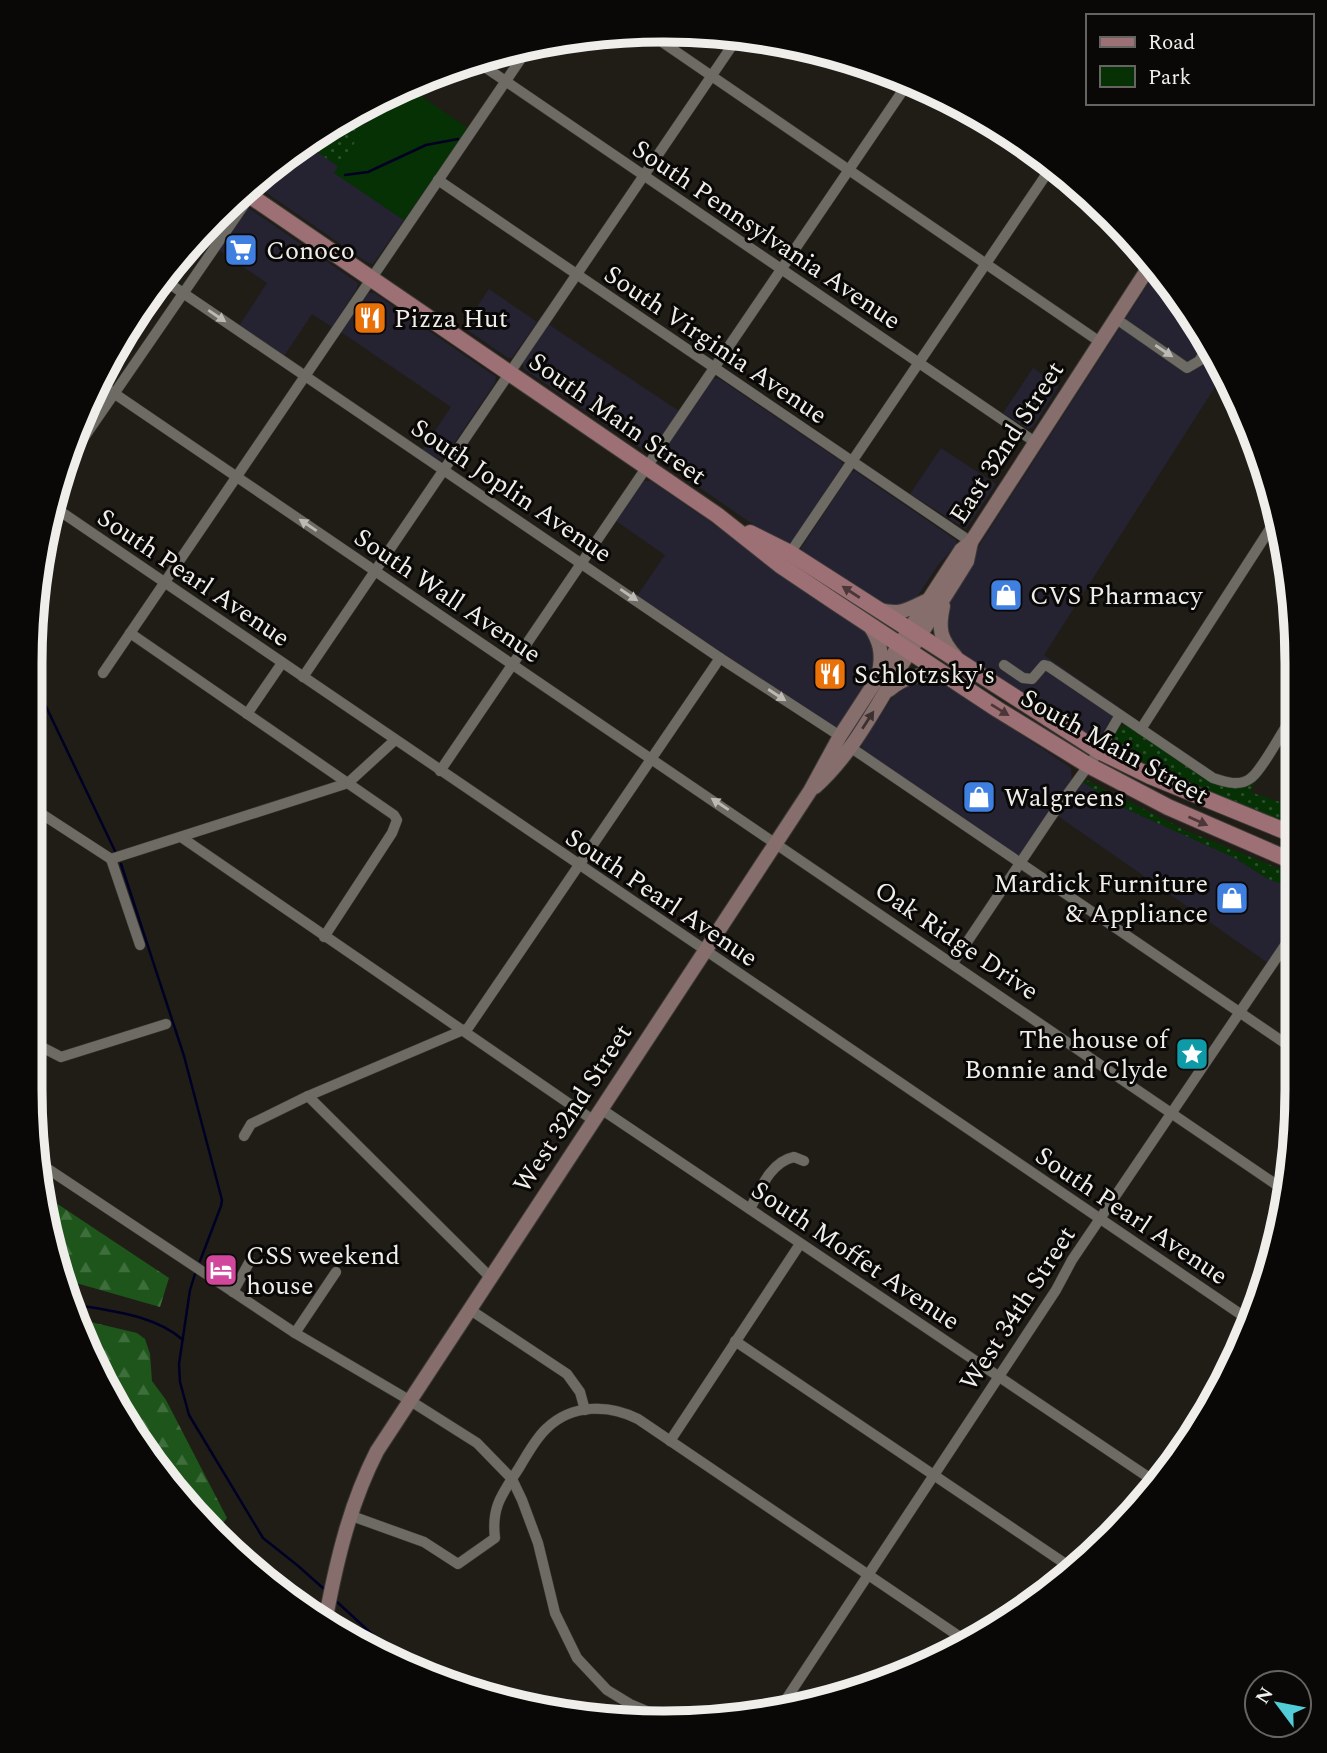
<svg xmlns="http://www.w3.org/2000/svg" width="1327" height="1753" font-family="Spectral,serif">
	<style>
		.commercial { fill: #252232 }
		.grass { fill: url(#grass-dots) }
		.forest { fill: url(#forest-firs) }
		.park { fill: #053105 }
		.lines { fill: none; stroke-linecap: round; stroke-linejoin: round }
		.stream { stroke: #000025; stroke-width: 2.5 }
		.street-casing { stroke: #3d3b37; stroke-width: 11 }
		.secondary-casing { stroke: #3d3b37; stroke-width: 16 }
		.primary-casing { stroke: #3d3b37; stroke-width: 18 }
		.street { stroke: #6e6b64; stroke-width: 10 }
		.secondary { stroke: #866e6d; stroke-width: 14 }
		.primary { stroke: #9d7075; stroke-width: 16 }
		.oneway { fill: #bcbab4 }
		.oneway2 { fill: #4c3738 }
		.oneway3 { fill: #3b312f }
		.labels { text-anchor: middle; stroke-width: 6; stroke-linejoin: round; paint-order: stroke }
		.street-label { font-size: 26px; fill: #f0eeea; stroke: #090806 }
		.poi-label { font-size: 26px; fill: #f0eeea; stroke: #090806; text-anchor: start }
		.rim { fill: none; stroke: #f0eeea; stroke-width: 9 }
	</style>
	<defs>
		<pattern id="grass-dots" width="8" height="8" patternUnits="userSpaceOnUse" patternTransform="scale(1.75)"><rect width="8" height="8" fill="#053105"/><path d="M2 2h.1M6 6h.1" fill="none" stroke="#2a4f2a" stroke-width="1.8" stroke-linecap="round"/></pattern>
		<pattern id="forest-firs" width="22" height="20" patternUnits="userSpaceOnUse" patternTransform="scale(1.75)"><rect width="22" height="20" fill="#1d551b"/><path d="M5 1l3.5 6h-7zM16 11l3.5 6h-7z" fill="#3e6e3c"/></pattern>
	</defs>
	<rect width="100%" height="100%" fill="#201d17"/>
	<!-- commercial -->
	<g class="commercial">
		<polygon points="304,143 339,167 335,173 404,220 373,264 368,263 261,189 262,183"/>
		<polygon points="245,209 250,209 358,283 356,290 332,327 312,314 284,356 239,326 267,283 217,249"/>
		<polygon points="1157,270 1190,311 1222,376 1044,655 1119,707 1097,742 1004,689 948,642 945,614 958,580 984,538"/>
		<polygon points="489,289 537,322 512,358 508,358 463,327"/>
		<polygon points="368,293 374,293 496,377 495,383 442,461 422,450 451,407 341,332"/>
		<polygon points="548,324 679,411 652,450 645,451 524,369 522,362"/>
		<polygon points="1033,368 1059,386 1033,427 1028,429 1003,413"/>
		<polygon points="718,378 841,461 843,464 795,538 789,543 780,541 751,523 661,461 662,453 713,379"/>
		<polygon points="941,448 996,484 966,529 910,494"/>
		<polygon points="855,471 956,540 956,545 938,565 915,600 900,608 884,604 801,552 801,548 851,473"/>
		<polygon points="644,481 651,481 867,630 876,654 873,668 862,691 839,728 833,730 637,596 665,555 616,521"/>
		<polygon points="933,680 950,687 1071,768 1072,781 1021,855 1017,855 862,750 862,742 901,685"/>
		<polygon points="1083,782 1122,807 1235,858 1268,879 1292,887 1292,928 1268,963 1058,816"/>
	</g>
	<!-- grass -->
	<g class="grass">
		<polygon points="352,115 367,125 339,167 304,143 311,137"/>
		<polygon points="1127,725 1200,775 1245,786 1256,781 1250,792 1292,806 1292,831 1140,768 1109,748 1118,728"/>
		<polygon points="1086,780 1189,832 1292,874 1292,887 1268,879 1235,858 1122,807 1083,782"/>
	</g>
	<!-- forest -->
	<g class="forest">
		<polygon points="44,1195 169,1278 160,1307 62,1279 51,1254"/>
		<polygon points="78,1319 137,1333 145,1339 150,1354 152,1381 166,1400 227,1518 213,1535 115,1407"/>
		<polygon points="242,1541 281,1577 277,1582 232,1550"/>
	</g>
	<!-- park -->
	<polygon class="park" points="406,86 468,128 404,220 334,173 386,97"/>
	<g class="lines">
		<!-- stream -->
		<g class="stream">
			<polyline points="345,175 368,172 426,145 458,139"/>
			<polyline points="131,325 151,306 159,302"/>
			<polyline points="31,675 115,851"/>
			<polyline points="121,864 184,1056 222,1200 221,1206 200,1261"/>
			<polyline points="195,1274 190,1290 179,1364 180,1382 189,1415 263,1538 297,1565 324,1589"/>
			<path d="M72,1304C108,1311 154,1314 183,1340"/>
			<polyline points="336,1601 374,1636 384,1658"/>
		</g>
		<defs>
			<g id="street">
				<polyline points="646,31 1100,342"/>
				<polyline points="476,61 1035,442"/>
				<polyline points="996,126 1036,153"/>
				<polyline points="438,180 971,542"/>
				<polyline points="1145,272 1172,289"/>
				<polyline points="161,278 720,658 840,736"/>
				<polyline points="1115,318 1187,368 1199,361 1208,347"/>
				<polyline points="96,381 1287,1192"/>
				<polyline points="63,468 253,192"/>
				<polyline points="51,505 1252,1322"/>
				<polyline points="790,553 1052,166"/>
				<polyline points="130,633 394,815 397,820 392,833 324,937"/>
				<path d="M1004,665L1023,678L1032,679L1044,665L1048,666L1213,778C1225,782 1240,787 1251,778C1262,770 1283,730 1292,717"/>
				<polyline points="103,673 531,44"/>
				<polyline points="303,677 738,37"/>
				<polyline points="247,714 282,663"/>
				<polyline points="1141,729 1277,518"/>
				<polyline points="850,747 1292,1048"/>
				<polyline points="440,771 910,80"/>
				<polyline points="31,807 111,859"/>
				<polyline points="181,837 593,1120"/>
				<polyline points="111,859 348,783 395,740"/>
				<polyline points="111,859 140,945"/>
				<polyline points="953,963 1053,814 1099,751 1120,715"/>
				<polyline points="30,1041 61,1057 166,1024"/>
				<polyline points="308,1096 490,1277"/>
				<polyline points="601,1109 1157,1483"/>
				<polyline points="244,1136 251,1124 308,1096 468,1028 720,658"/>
				<polyline points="39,1163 295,1333 409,1400 477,1443 512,1479 522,1500 538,1543 555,1613 577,1658 607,1690 630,1704 666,1719"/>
				<path d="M750,1209C760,1190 770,1162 794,1157L804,1161"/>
				<polyline points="233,1292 250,1261"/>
				<polyline points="469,1309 567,1374 580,1392 585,1410"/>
				<polyline points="295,1333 336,1272"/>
				<polyline points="735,1341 1073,1569"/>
				<polyline points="670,1441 800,1244"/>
				<path d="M349,1515L424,1542L458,1564L495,1538C491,1506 503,1493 519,1468C527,1455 535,1439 547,1428C572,1404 609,1404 638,1419L966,1641"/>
				<polyline points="781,1707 1056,1290 1072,1260 1292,935"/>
			</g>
			<g id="secondary">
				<path d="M943,606C938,629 940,639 956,657"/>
				<path d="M880,610C901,615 907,610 926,601"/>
				<path d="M870,626C880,641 883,654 879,672"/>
				<path d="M889,690C904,676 923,674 943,673"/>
				<path d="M815,787C851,755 874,710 899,669C921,633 945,597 967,561L971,542"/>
				<path d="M326,1617C337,1559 350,1504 377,1451L810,791L840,736L961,550L971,542L1151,264"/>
			</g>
			<g id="primary">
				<polyline points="249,195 717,515 780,565 835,602 997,709 1088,765 1168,807 1292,861"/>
				<polyline points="750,533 790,553 1099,751 1150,776 1292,834"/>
			</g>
		</defs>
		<!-- street casing -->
		<use href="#street" class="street-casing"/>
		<!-- secondary casing -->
		<use href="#secondary" class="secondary-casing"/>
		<!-- primary casing -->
		<use href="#primary" class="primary-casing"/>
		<!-- street -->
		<use href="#street" class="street"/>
		<!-- secondary -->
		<use href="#secondary" class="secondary"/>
		<!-- primary -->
		<use href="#primary" class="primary"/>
	</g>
	<!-- one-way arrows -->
	<defs><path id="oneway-solid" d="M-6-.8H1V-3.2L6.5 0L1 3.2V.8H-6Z" transform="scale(1.75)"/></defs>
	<g class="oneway">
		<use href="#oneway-solid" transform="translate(217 316) rotate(34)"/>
		<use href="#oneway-solid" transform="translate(1164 351) rotate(34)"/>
		<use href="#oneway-solid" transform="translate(308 525) rotate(-146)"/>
		<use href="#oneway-solid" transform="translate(629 595) rotate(34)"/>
		<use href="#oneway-solid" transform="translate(777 695) rotate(33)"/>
		<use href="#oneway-solid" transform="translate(720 804) rotate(-146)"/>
	</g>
	<g class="oneway2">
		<use href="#oneway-solid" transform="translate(851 592) rotate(-147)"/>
		<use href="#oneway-solid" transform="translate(1000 710) rotate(32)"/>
		<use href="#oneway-solid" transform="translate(1198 821) rotate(24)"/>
	</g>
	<use class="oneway3" href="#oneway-solid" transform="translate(868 720) rotate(-57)"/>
	<!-- icons -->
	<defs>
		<symbol id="supermarket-square" viewBox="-11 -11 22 22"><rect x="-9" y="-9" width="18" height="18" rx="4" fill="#3f7fe0" stroke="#090806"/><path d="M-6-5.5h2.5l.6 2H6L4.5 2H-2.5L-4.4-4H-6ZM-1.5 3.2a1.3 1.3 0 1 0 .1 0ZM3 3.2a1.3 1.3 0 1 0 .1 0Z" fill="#fff"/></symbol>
		<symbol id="restaurant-square" viewBox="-11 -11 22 22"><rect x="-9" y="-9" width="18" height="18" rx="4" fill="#e8710a" stroke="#090806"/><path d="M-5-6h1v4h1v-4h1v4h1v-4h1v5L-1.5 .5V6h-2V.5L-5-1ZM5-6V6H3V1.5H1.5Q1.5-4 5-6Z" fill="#fff"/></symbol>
		<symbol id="shop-square" viewBox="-11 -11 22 22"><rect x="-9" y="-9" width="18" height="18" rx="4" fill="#3f7fe0" stroke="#090806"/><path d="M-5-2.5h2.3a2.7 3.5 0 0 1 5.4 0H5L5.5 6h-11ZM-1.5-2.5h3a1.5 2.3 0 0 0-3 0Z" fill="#fff"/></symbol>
		<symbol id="sight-square" viewBox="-11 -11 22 22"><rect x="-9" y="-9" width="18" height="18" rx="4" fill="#0f9aa8" stroke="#090806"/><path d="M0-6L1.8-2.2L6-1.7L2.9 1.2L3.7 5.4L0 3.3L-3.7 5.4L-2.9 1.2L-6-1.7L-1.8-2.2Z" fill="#fff"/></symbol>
		<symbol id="hotel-square" viewBox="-11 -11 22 22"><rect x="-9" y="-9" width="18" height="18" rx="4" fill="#d1479c" stroke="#090806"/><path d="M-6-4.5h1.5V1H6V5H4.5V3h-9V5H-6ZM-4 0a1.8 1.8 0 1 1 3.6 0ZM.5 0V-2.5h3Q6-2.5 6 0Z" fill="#fff"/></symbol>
	</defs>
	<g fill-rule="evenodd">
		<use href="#supermarket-square" x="222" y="231" width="38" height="38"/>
		<use href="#restaurant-square" x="351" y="299" width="38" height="38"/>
		<use href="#shop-square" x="987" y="576" width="38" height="38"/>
		<use href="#restaurant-square" x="811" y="655" width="38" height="38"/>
		<use href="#shop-square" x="960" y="778" width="38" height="38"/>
		<use href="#shop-square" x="1213" y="879" width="38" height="38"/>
		<use href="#sight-square" x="1173" y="1035" width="38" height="38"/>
		<use href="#hotel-square" x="202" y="1251" width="38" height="38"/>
	</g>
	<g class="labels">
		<!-- street labels -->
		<g class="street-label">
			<text transform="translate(767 234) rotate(34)" y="9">South Pennsylvania Avenue</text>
			<text transform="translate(716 344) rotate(34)" y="9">South Virginia Avenue</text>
			<text transform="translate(618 418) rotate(35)" y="9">South Main Street</text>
			<text transform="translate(1006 442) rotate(-57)" y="9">East 32nd Street</text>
			<text transform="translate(512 490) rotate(34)" y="9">South Joplin Avenue</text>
			<text transform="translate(194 577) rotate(34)" y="9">South Pearl Avenue</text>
			<text transform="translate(448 595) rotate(34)" y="9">South Wall Avenue</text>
			<text transform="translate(1115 746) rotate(29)" y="9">South Main Street</text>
			<text transform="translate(662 897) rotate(34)" y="9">South Pearl Avenue</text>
			<text transform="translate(957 940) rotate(34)" y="9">Oak Ridge Drive</text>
			<text transform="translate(572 1108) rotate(-57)" y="9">West 32nd Street</text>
			<text transform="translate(1132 1215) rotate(34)" y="9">South Pearl Avenue</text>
			<text transform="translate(856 1255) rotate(34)" y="9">South Moffet Avenue</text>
			<text transform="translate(1017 1308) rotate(-57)" y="9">West 34th Street</text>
		</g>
		<!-- poi labels -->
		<g class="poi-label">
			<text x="266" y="259">Conoco</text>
			<text x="394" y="327">Pizza Hut</text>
			<text x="1030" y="604">CVS Pharmacy</text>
			<text x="854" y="683">Schlotzsky's</text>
			<text x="1004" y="806">Walgreens</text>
			<text x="1208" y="892" text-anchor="end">Mardick Furniture<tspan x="1208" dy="30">&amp; Appliance</tspan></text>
			<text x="1168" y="1048" text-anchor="end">The house of<tspan x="1168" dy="30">Bonnie and Clyde</tspan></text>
			<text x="246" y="1264">CSS weekend<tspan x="246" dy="30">house</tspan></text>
		</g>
	</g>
	<!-- crop -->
	<path d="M0 0H1327V1753H0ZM663 42H664A621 621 0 0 1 1285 663V1090A621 621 0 0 1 664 1711H663A621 621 0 0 1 42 1090V663A621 621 0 0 1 663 42Z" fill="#090806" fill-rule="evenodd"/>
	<path class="rim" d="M663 42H664A621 621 0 0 1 1285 663V1090A621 621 0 0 1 664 1711H663A621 621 0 0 1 42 1090V663A621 621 0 0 1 663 42Z"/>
	<!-- legend -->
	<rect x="1086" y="14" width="228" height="91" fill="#090806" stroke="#656461" stroke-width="2"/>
	<rect x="1100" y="37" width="35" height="10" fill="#9d7075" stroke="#656461" stroke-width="2"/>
	<text x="1148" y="49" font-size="21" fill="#f0eeea">Road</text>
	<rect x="1100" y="66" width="35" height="21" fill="#053105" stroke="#656461" stroke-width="2"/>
	<text x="1148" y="84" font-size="21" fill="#f0eeea">Park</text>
	<!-- north arrow -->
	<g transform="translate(1278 1704) rotate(302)"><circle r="33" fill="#090806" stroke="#656461" stroke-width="2"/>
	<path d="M0-5L12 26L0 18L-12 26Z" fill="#52ccd6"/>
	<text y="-10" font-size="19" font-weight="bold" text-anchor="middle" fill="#f0eeea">N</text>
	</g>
</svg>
